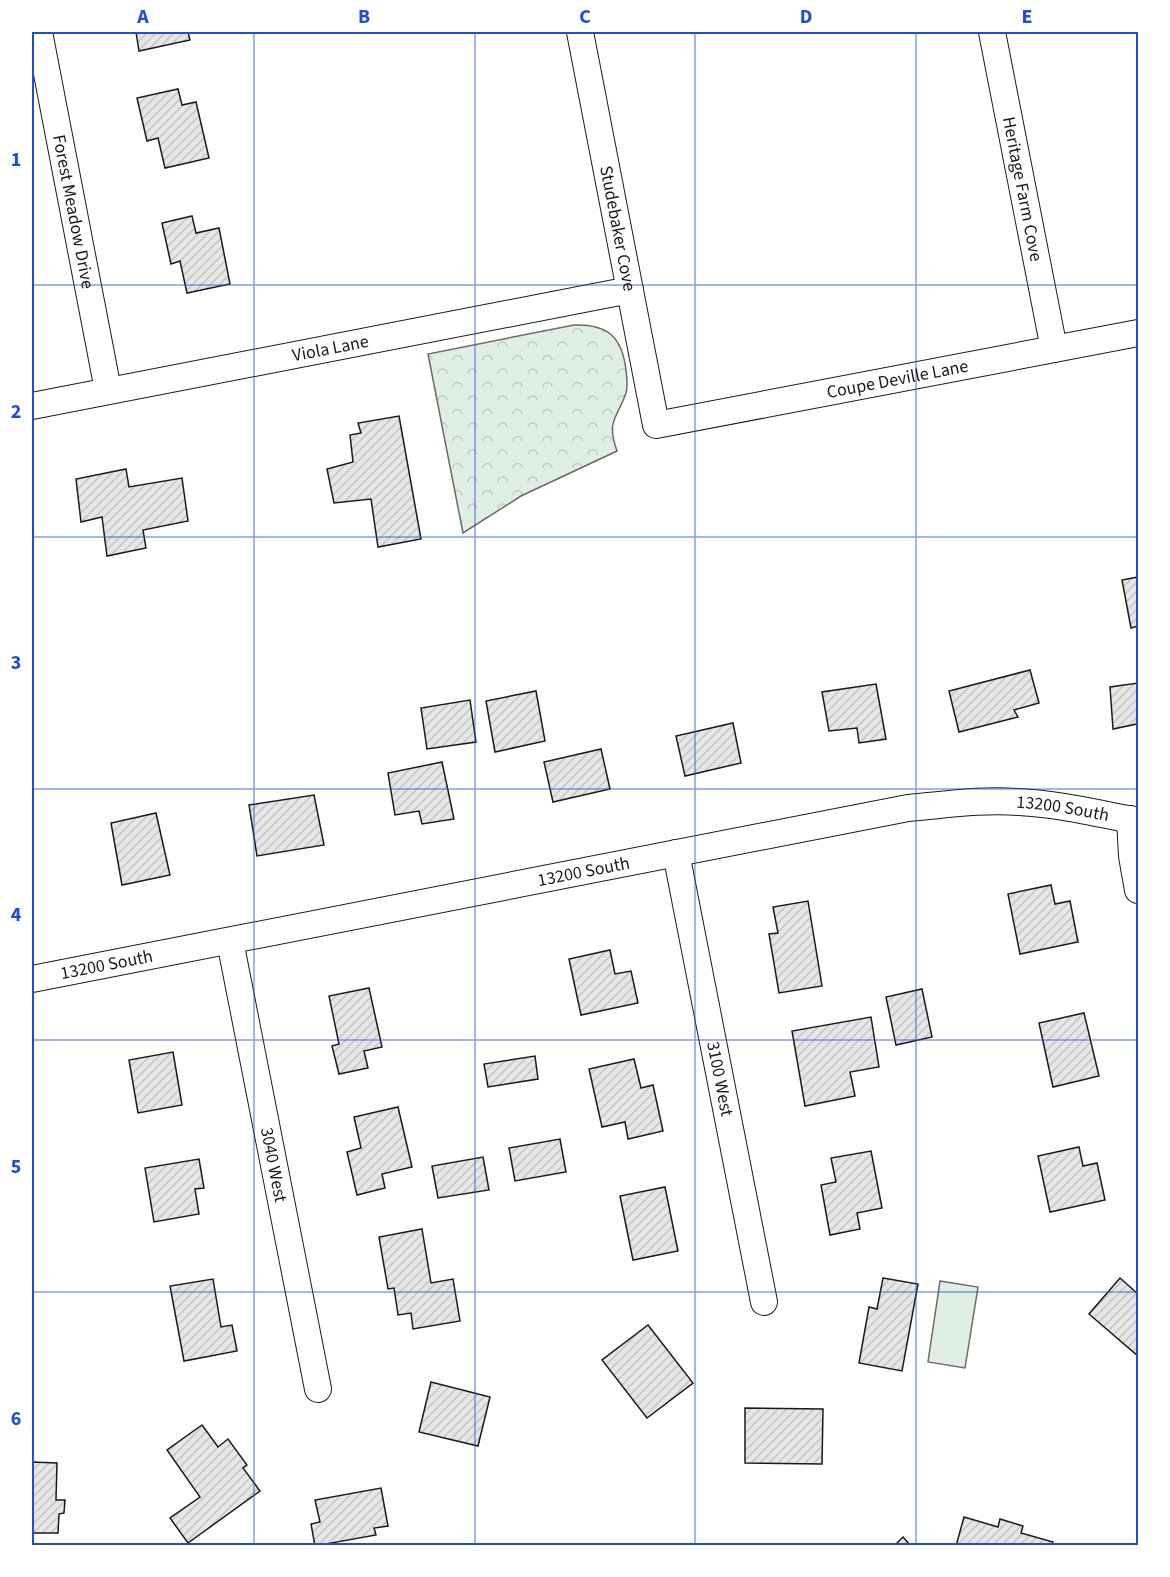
<svg xmlns="http://www.w3.org/2000/svg" width="1170" height="1577" font-family="'Source Sans 3',sans-serif">
	<style>
		.green { fill: #e0efe3; stroke: #6a6a6a; stroke-width: 1.5 }
		.park { fill: url(#park-crowns); stroke: #6a6a6a; stroke-width: 1.5 }
		.building { fill: url(#building-hatch); stroke: #1a1a1a; stroke-width: 1.5 }
		.lines { fill: none; stroke-linecap: round; stroke-linejoin: round }
		.minor-casing { stroke: #1a1a1a; stroke-width: 28 }
		.minor { stroke: #fff; stroke-width: 26 }
		.grid { fill: none; stroke: #1d4ed8; stroke-width: 1.5; stroke-opacity: 0.55 }
		.labels { text-anchor: middle; stroke-width: 4.5; stroke-linejoin: round; paint-order: stroke }
		.street-label { font-size: 18px; fill: #1a1a1a; stroke: #fff }
		.neatline { fill: none; stroke: #1d4ed8; stroke-width: 2 }
		.grid-label { font-size: 20px; text-anchor: middle; font-weight: bold; fill: #1d4ed8 }
	</style>
	<defs>
		<pattern id="park-crowns" width="20" height="18" patternUnits="userSpaceOnUse" patternTransform="scale(1.5)"><rect width="20" height="18" fill="#e0efe3"/><path d="M2 6a3 3 0 1 1 6 0M12 15a3 3 0 1 1 6 0" fill="none" stroke="#c0ccc2"/></pattern>
		<pattern id="building-hatch" width="6" height="6" patternUnits="userSpaceOnUse" patternTransform="scale(1.5)"><rect width="6" height="6" fill="#e6e6e6"/><path d="M-1 1l2-2M0 6l6-6M5 7l2-2" fill="none" stroke="#c5c5c5"/></pattern>
	</defs>
	<rect width="100%" height="100%" fill="#fff"/>
	<!-- green -->
	<polygon class="green" points="940,1281 978,1287 965,1368 928,1362"/>
	<!-- park -->
	<path class="park" d="M574,325C608,324 622,337 626,370C627,378 628,386 626,393C617,419 606,420 617,451L521,496L463,533L428,354Z"/>
	<!-- building -->
	<g class="building">
		<polygon points="136,32 188,32 190,40 139,51"/>
		<polygon points="178,89 182,105 196,102 209,158 165,168 158,138 147,141 137,98"/>
		<polygon points="192,216 196,233 219,228 230,284 187,293 180,261 171,264 162,223"/>
		<polygon points="399,416 421,539 378,547 371,499 334,503 327,469 353,462 350,435 361,433 358,423"/>
		<polygon points="126,469 129,487 182,478 188,521 143,530 146,548 107,556 102,517 81,522 76,479"/>
		<polygon points="1138,577 1138,626 1131,628 1122,580"/>
		<polygon points="1030,670 1039,703 1014,710 1018,717 959,732 949,691"/>
		<polygon points="1138,683 1138,733 1137,724 1113,729 1110,687"/>
		<polygon points="876,684 886,739 859,743 857,728 829,731 822,692"/>
		<polygon points="536,691 545,741 495,752 486,701"/>
		<polygon points="470,700 476,742 427,749 421,708"/>
		<polygon points="733,723 741,763 685,776 676,736"/>
		<polygon points="601,749 610,789 553,802 544,762"/>
		<polygon points="442,762 454,819 422,824 419,811 395,815 388,773"/>
		<polygon points="314,795 324,845 257,856 249,805"/>
		<polygon points="156,813 170,875 122,885 111,823"/>
		<polygon points="1051,885 1055,904 1070,901 1078,942 1020,954 1008,894"/>
		<polygon points="808,901 822,986 779,993 769,934 778,933 773,907"/>
		<polygon points="610,950 615,974 631,971 638,1003 581,1015 569,959"/>
		<polygon points="369,988 382,1047 364,1051 368,1068 339,1074 332,1046 339,1044 329,996"/>
		<polygon points="922,989 932,1037 896,1045 886,997"/>
		<polygon points="1084,1013 1099,1076 1053,1087 1039,1023"/>
		<polygon points="871,1017 879,1067 850,1072 855,1096 805,1106 792,1031"/>
		<polygon points="173,1052 182,1105 138,1113 129,1060"/>
		<polygon points="535,1056 538,1079 488,1087 484,1064"/>
		<polygon points="634,1059 641,1088 653,1085 663,1131 628,1139 625,1122 602,1127 589,1069"/>
		<polygon points="398,1107 412,1167 382,1174 385,1188 357,1195 347,1152 361,1148 354,1117"/>
		<polygon points="560,1139 566,1172 515,1181 509,1148"/>
		<polygon points="1079,1147 1083,1166 1097,1163 1105,1200 1050,1212 1038,1156"/>
		<polygon points="871,1151 882,1208 857,1213 860,1229 830,1235 821,1185 836,1182 831,1158"/>
		<polygon points="483,1157 489,1190 438,1198 432,1166"/>
		<polygon points="199,1159 204,1188 195,1189 199,1214 154,1222 145,1168"/>
		<polygon points="665,1187 678,1251 633,1260 620,1196"/>
		<polygon points="422,1229 431,1283 453,1279 460,1321 413,1329 411,1313 398,1315 394,1288 388,1289 379,1237"/>
		<polygon points="883,1278 918,1284 902,1371 859,1363 869,1307 877,1309"/>
		<polygon points="1120,1278 1138,1294 1138,1356 1089,1314"/>
		<polygon points="213,1279 221,1327 232,1325 237,1351 184,1361 170,1286"/>
		<polygon points="648,1325 693,1383 647,1418 602,1360"/>
		<polygon points="431,1382 490,1397 478,1446 419,1432"/>
		<polygon points="745,1408 823,1409 822,1464 745,1463"/>
		<polygon points="202,1425 218,1447 228,1439 247,1465 243,1468 260,1491 188,1543 170,1518 200,1497 167,1450"/>
		<polygon points="32,1462 57,1463 56,1500 65,1500 64,1513 59,1514 58,1533 32,1533"/>
		<polygon points="381,1488 388,1526 374,1528 376,1535 315,1546 311,1524 320,1522 315,1500"/>
		<polygon points="964,1517 998,1527 1000,1519 1023,1526 1021,1533 1053,1542 1052,1546 956,1546"/>
		<polygon points="903,1537 911,1546 894,1546"/>
	</g>
	<g class="lines">
		<defs>
			<g id="minor">
				<path id="s1" d="M39,32L108,390"/>
				<path id="s2" d="M580,32L656,425L1138,333"/>
				<path id="s3" d="M992,32L1054,349"/>
				<path id="s4" d="M32,406L630,290"/>
				<polyline points="1130,819 1132,856 1138,890"/>
				<path id="s5" d="M676,853L764,1302"/>
				<path id="s6" d="M230,941L318,1389"/>
				<path id="s7" d="M32,979L908,808C944,805 982,799 1019,802C1060,804 1099,814 1138,821"/>
			</g>
		</defs>
		<!-- minor casing -->
		<use href="#minor" class="minor-casing"/>
		<!-- minor -->
		<use href="#minor" class="minor"/>
	</g>
	<!-- grid -->
	<path class="grid" d="M254,32V1546M475,32V1546M695,32V1546M916,32V1546M32,285H1138M32,537H1138M32,789H1138M32,1040H1138M32,1292H1138"/>
	<g class="labels">
		<!-- street labels -->
		<g class="street-label">
			<text dy="6" stroke="none"><textPath href="#s3" startOffset="160">Heritage Farm Cove</textPath></text>
			<text dy="6" stroke="none"><textPath href="#s1" startOffset="183">Forest Meadow Drive</textPath></text>
			<text dy="6" stroke="none"><textPath href="#s2" startOffset="200">Studebaker Cove</textPath></text>
			<text dy="6" stroke="none"><textPath href="#s4" startOffset="304">Viola Lane</textPath></text>
			<text dy="6" stroke="none"><textPath href="#s2" startOffset="646">Coupe Deville Lane</textPath></text>
			<text dy="6" stroke="none"><textPath href="#s7" startOffset="1048">13200 South</textPath></text>
			<text dy="6" stroke="none"><textPath href="#s7" startOffset="562">13200 South</textPath></text>
			<text dy="6" stroke="none"><textPath href="#s7" startOffset="76">13200 South</textPath></text>
			<text dy="6" stroke="none"><textPath href="#s5" startOffset="230">3100 West</textPath></text>
			<text dy="6" stroke="none"><textPath href="#s6" startOffset="228">3040 West</textPath></text>
		</g>
	</g>
	<!-- border -->
	<rect width="1170" height="1577" fill="none" stroke="#ffffff" stroke-width="66"/>
	<rect x="33" y="33" width="1104" height="1511" class="neatline"/>
	<g class="grid-label">
		<text x="143" y="23">A</text>
		<text x="364" y="23">B</text>
		<text x="585" y="23">C</text>
		<text x="806" y="23">D</text>
		<text x="1027" y="23">E</text>
		<text x="16" y="166">1</text>
		<text x="16" y="418">2</text>
		<text x="16" y="669">3</text>
		<text x="16" y="921">4</text>
		<text x="16" y="1173">5</text>
		<text x="16" y="1425">6</text>
	</g>
</svg>
